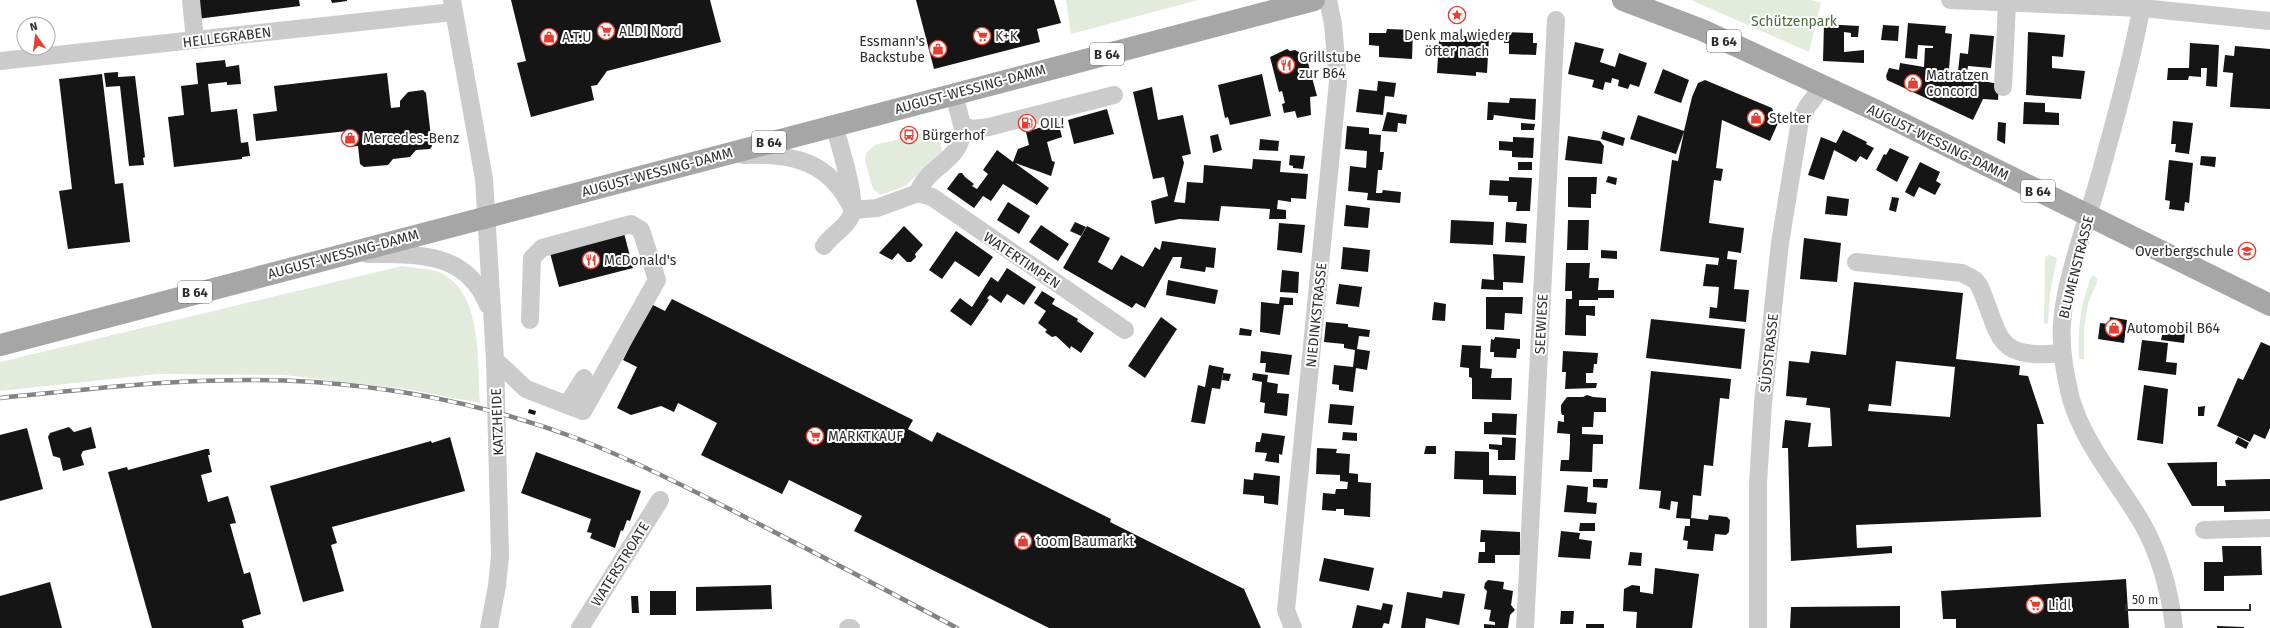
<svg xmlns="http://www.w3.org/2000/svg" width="2270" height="628" font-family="'Fira Sans',sans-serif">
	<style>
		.green { fill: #e2ebdc }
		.building { fill: #151515; fill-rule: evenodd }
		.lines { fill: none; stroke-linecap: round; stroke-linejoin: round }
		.minor { stroke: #cbcbcb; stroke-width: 18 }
		.major { stroke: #a6a6a6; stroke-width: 22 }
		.rail-casing { stroke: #838383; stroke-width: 4.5 }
		.rail { stroke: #fff; stroke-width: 3; stroke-dasharray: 9; stroke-linecap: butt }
		.labels { text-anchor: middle; stroke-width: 4; stroke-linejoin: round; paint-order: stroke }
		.shield { fill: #fff; stroke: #6d6d6d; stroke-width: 1 }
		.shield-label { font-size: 13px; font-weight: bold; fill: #2e2e2e }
		.park-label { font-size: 14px; fill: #4a693c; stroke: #fff }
		.poi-label { font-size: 14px; fill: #2e2e2e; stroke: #fff; text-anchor: start }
		.street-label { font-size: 14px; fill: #2e2e2e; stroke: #fff }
	</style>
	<rect width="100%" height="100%" fill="#fff"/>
	<!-- green -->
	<g class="green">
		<polygon points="1066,0 1198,0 1071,34"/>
		<polygon points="1691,0 1811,0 1821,3 1809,52"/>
		<polygon points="938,129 942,152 905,186 880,195 873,189 865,161 866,153 875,145"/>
		<polygon points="2049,255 2057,258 2050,293 2048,323 2044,324 2045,257"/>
		<path d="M402,266C413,268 425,268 436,271C484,288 477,362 480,403L407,389L284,375L158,374L0,391V362Z"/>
		<path d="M2092,275L2097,278V282L2088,303L2084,330V359H2079C2077,330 2081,302 2092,275Z"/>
	</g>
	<!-- building -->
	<g class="building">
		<polygon points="195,0 299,0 300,6 197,19"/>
		<polygon points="331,0 347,0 347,1 332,3"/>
		<polygon points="511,0 710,0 721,42 607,71 597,85 591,86 594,100 531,117 517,63 526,61"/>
		<polygon points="916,0 1054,0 1061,23 1037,29 1040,42 934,69"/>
		<polygon points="1908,23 1946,26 1945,33 1952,34 1948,80 1957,81 1960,53 1968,54 1970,34 1994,36 1991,68 1968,66 1966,78 1999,84 1998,100 1983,99 1973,120 1887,80 1886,76 1889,68 1899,70 1900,63 1924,67 1925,48 1933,48 1933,46 1918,45 1917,59 1905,58"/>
		<polygon points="1824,24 1859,26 1858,37 1851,37 1851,33 1844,32 1844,52 1864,50 1864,63 1823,61"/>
		<polygon points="1883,25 1899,26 1898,41 1881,40"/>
		<polygon points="1387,29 1413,30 1412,59 1379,57 1379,46 1369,45 1369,33 1386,33"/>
		<polygon points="1504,32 1533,33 1533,43 1537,43 1536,55 1509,54 1509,43 1504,43"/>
		<polygon points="2028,32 2065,35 2063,57 2052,56 2052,68 2085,71 2081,99 2026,95"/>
		<polygon points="1463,36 1489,37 1487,73 1476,72 1476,76 1437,73 1439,40 1457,40 1457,37"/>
		<polygon points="1575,42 1604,49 1600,62 1615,67 1619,53 1647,63 1639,87 1630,84 1628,89 1618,86 1619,80 1612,78 1611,83 1605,82 1603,90 1592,87 1594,80 1568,74"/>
		<polygon points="2190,43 2219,45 2217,87 2206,86 2207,68 2201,68 2201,77 2189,76 2188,80 2167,80 2168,68 2189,68"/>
		<polygon points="2235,46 2270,49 2270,109 2230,107 2233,73 2223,72 2225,55 2234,56"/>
		<polygon points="1287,49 1290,51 1295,50 1304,55 1305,59 1307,59 1317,96 1310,97 1311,115 1297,118 1295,111 1284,113 1282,104 1285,103 1282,91 1279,92 1270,57"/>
		<polygon points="225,60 226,67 239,65 241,84 227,85 227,82 208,84 211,112 237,109 241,143 248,142 250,156 242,157 242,159 174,167 168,117 184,115 181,86 198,84 196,63"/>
		<polygon points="1663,69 1689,80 1681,103 1654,93"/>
		<polygon points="118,72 118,77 135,76 145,157 143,158 144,165 129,166 120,86 106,87 104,73"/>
		<polygon points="387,73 391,108 400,107 400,101 408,92 423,90 426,93 432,146 430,149 416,150 410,157 393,159 388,165 364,167 360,164 358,146 349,147 347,131 256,141 253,114 277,111 274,86"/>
		<polygon points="102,74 115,184 123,183 130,242 68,249 59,191 72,189 59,79"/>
		<polygon points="1262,74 1271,116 1230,125 1228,117 1225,118 1218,85"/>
		<polygon points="1705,80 1772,108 1778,123 1770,141 1722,120 1716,168 1723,169 1721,181 1714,180 1709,223 1744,228 1741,253 1728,251 1727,259 1737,260 1734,289 1749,290 1746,322 1709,318 1710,307 1717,308 1719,287 1703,286 1706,264 1718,265 1719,258 1660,251 1672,160 1678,161 1684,132 1676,154 1630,139 1638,115 1684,131 1692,97 1698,83"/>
		<polygon points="1378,81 1396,83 1394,97 1385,96 1383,115 1356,112 1359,89 1377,91"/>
		<polygon points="1152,87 1158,120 1183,115 1191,154 1182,156 1184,163 1174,202 1185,203 1187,182 1203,183 1204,165 1252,169 1253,159 1281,161 1280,172 1308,174 1306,199 1291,198 1291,202 1278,200 1277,209 1286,210 1286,219 1269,219 1270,209 1221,206 1219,221 1179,219 1155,224 1151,201 1168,196 1164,177 1153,179 1133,92"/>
		<polygon points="1510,98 1536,99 1535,120 1494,115 1493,120 1487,120 1488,102 1509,103"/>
		<polygon points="2024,102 2045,103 2045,112 2059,113 2059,125 2023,124"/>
		<polygon points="1107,109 1114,134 1074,144 1068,120"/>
		<polygon points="1387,112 1407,115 1406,124 1398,123 1397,132 1382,131"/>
		<polygon points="2173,121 2193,123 2189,154 2175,152 2176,144 2171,144"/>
		<polygon points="1058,122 1062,137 1047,142 1052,161 1055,162 1051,176 1015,163 1049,188 1037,205 1003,184 991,201 983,196 974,208 947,189 959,173 962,173 965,177 974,184 972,186 977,189 988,174 983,170 997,150 1013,162 1018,149 1029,145 1026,132"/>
		<polygon points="1998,122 2006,123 2005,144 1997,140"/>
		<polygon points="1521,123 1535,124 1534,130 1521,130"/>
		<polygon points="1347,126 1369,128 1369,134 1381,135 1380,152 1384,152 1382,170 1378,170 1376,193 1382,193 1383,190 1401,192 1400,203 1367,200 1368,193 1348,191 1350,166 1366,168 1367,151 1345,149"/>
		<polygon points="1843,130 1867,142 1866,144 1874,148 1867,160 1860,156 1856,162 1834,150 1824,180 1808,175 1821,137 1836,143"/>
		<polygon points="1603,131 1625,138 1623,146 1601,139"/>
		<polygon points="1218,134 1222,150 1213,153 1210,136"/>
		<polygon points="1568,136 1600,141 1604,146 1602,164 1565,160"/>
		<polygon points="1513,137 1534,138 1533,158 1512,157 1512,151 1499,150 1499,141 1513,142"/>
		<polygon points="1260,139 1279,141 1278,151 1259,150"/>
		<polygon points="1890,148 1909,157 1897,182 1876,170 1884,154 1886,155"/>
		<polygon points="1290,155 1305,156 1303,169 1293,168 1293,166 1289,165"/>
		<polygon points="2201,156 2216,157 2215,167 2200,165"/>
		<polygon points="2169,160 2193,163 2189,203 2185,202 2184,211 2169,209 2170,201 2165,200"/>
		<rect x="1518" y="162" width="14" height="8"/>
		<polygon points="1920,162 1940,172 1936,181 1941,184 1935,195 1919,187 1914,197 1905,192"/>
		<polygon points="1608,176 1617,178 1616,185 1606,182"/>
		<polygon points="1509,177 1532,178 1530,211 1516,211 1517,202 1508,202 1508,196 1489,195 1490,180 1509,181"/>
		<polygon points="1568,177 1597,177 1596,194 1591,194 1591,208 1568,207"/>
		<polygon points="1827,196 1849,199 1847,216 1825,214"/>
		<polygon points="1892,197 1899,198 1896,212 1889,210"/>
		<polygon points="1008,202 1030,216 1019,234 997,220"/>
		<polygon points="1346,205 1370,208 1368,228 1344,226"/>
		<polygon points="1451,220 1494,222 1493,245 1450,243"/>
		<polygon points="1568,220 1589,220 1588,250 1567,250"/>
		<polygon points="1075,222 1086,227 1081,236 1070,231"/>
		<polygon points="1506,222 1527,224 1526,243 1505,242"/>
		<polygon points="1279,223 1305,225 1302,253 1277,250"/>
		<polygon points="1041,225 1069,244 1058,261 1029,242"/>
		<polygon points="904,226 923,245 915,254 916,257 911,262 907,262 898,253 892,260 879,253"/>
		<polygon points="1087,226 1110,238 1098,262 1112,270 1121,255 1143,267 1155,247 1160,250 1162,241 1216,248 1214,268 1206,267 1205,272 1180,268 1182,257 1173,257 1145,308 1136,303 1132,308 1063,268"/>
		<polygon points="956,231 993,257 979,277 955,261 942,279 929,270"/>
		<polygon points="624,233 633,268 559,287 550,253"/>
		<polygon points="1804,238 1841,243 1837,282 1800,279"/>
		<polygon points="1343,247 1370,250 1368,272 1341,269"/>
		<polygon points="1601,250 1617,251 1617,259 1601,258"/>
		<polygon points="1493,254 1525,256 1523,283 1503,282 1503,290 1481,289 1482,279 1494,280"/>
		<polygon points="1566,263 1590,263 1589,278 1599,278 1598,290 1614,290 1614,298 1598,298 1598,300 1579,300 1579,306 1595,306 1595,316 1586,315 1586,336 1565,335 1566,299 1572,299 1572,291 1565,291"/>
		<polygon points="1007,268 1036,287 1024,305 1007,294 1001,303 990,295 987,298 989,300 971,326 950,311 960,298 972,307 991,277 998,282"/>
		<polygon points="1282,270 1299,272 1298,293 1280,292"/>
		<polygon points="1168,280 1218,290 1215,304 1166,295"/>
		<path d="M1854,282L1963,293L1956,359L2020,366L2019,375L2028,376L2044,424H2037L2041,517L1856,525L1857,548L1892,546V553L1791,561L1788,448H1782L1785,420L1811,423L1808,447L1832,446L1830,408L1806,405L1807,398L1786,396L1789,361L1809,363L1811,351L1846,355ZM1896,361L1955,367L1950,417L1868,411L1869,404L1891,406Z"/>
		<polygon points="1339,284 1362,287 1359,307 1336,304"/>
		<polygon points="1042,291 1055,299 1052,304 1078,319 1077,321 1094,333 1081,353 1071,346 1070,349 1056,336 1052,337 1045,332 1047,330 1038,323 1046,311 1034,303"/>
		<polygon points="1280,297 1293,298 1293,305 1284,305 1280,335 1260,332 1261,302 1279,304"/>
		<polygon points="1486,297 1523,297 1522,314 1505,313 1504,330 1486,329"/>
		<polygon points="672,299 913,420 908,429 932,442 937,432 1111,519 1110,522 1244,589 1261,628 1049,628 854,531 862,516 789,480 782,494 701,455 717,423 678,403 674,412 661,406 631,415 617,408 637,367 623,360 651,304 665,311"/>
		<polygon points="1434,302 1446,304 1445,321 1432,320"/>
		<polygon points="1161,317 1177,329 1145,378 1128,366"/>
		<polygon points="2110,317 2127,320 2124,343 2098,339 2100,323 2109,324"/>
		<polygon points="1651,319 1745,329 1741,369 1646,358"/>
		<polygon points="1326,322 1348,324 1348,327 1370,330 1369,337 1359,336 1357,349 1370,351 1367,370 1356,368 1353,392 1339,390 1339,385 1332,384 1334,365 1353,367 1355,350 1344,348 1344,344 1324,342"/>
		<polygon points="1240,328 1252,330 1251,336 1239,335"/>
		<polygon points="2163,331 2185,333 2184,343 2161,340"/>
		<polygon points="1495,337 1520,339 1520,349 1517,349 1516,358 1494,357 1494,352 1490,352 1491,339 1494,340"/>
		<polygon points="2142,340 2168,343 2166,362 2177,363 2176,375 2138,370"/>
		<polygon points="2261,342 2270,346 2270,428 2265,439 2254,434 2250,442 2217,426 2238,378 2243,380"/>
		<polygon points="1462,345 1481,346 1480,368 1492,369 1491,378 1512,378 1511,400 1472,399 1472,378 1469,377 1469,368 1460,367"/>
		<polygon points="1261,351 1292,355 1289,375 1265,372 1266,363 1260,363"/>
		<polygon points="1563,351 1598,353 1597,364 1594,364 1593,373 1586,373 1586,383 1597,383 1596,388 1565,389 1566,372 1562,372"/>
		<polygon points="1209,365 1224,368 1220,389 1212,388 1205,424 1191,422 1198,385 1205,387"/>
		<polygon points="1651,371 1731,379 1729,399 1720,398 1713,466 1704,465 1701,496 1693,495 1691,518 1708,520 1709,515 1727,517 1730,520 1729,532 1726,535 1715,534 1713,551 1687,549 1688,541 1683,540 1685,526 1690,526 1690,519 1676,518 1678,502 1671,501 1670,510 1659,508 1661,491 1639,489"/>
		<polygon points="1223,373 1231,374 1229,381 1222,380"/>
		<polygon points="1253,373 1268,375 1267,382 1278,384 1277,393 1289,394 1287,416 1264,413 1265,403 1260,402 1262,382 1252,380"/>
		<polygon points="2144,385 2168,389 2163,444 2137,440"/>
		<polygon points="1587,395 1593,397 1606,398 1606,412 1594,412 1593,427 1582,427 1582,434 1603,435 1603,444 1593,444 1592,472 1560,471 1561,460 1569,460 1570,443 1570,434 1557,433 1558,421 1564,422 1564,415 1562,415 1561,412 1561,405 1567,397 1583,397"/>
		<polygon points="1330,404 1354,406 1352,425 1328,423"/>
		<polygon points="2205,406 2204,416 2198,416 2198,407"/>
		<polygon points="529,409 536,411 535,415 528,413"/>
		<polygon points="1492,413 1517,414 1516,435 1484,434 1484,422 1492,422"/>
		<polygon points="69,427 74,432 91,427 96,448 83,451 81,455 84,465 63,471 60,458 53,456 48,437 50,433"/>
		<polygon points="27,428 43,489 0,501 0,435"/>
		<polygon points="1343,432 1357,433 1357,441 1342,440"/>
		<polygon points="1262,433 1285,436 1282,455 1279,454 1279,463 1265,461 1267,453 1255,452 1256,442 1260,442"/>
		<polygon points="450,437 465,491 332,527 337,543 331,545 344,591 303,602 270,486 431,441 432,443"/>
		<polygon points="1502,437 1516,438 1515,460 1498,460 1498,450 1489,449 1489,444 1502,445"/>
		<polygon points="2238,437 2249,443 2246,449 2235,443"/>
		<polygon points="1426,446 1436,446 1436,454 1424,454"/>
		<polygon points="1317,448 1337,449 1336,453 1350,454 1349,473 1358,474 1358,482 1371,483 1370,517 1344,515 1344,509 1336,509 1336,511 1322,510 1323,493 1335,494 1336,489 1347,489 1348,482 1340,481 1340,475 1316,474"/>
		<polygon points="206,449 209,449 210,455 208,455 212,472 201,475 208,502 228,496 236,523 230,524 244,574 250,572 261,614 242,620 244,628 152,628 108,472 127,467 128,470"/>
		<polygon points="1455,451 1489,452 1489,475 1516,476 1516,495 1483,494 1483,480 1454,479"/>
		<polygon points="536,452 641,491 630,521 627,520 623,531 621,530 615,548 590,538 592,533 587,532 591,519 521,493"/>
		<polygon points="2217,462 2217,486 2226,486 2225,480 2270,479 2270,511 2224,512 2224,506 2192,506 2167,463"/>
		<polygon points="1254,473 1280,476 1278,505 1264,503 1264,496 1243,494 1244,479 1253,480"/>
		<polygon points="1593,479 1608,479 1607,488 1593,487"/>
		<polygon points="1567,485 1588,487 1587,502 1597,503 1596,514 1564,512"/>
		<polygon points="1580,523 1595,523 1595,531 1579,531"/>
		<polygon points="1481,530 1520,532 1520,555 1495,555 1495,563 1478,563 1479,552 1485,552 1485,542 1480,542"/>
		<polygon points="1561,531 1580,533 1579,539 1592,541 1590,559 1558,557"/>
		<polygon points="2222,546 2261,546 2262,575 2224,576 2224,591 2204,591 2204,562 2223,562"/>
		<polygon points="1630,552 1642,553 1641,566 1628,565"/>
		<polygon points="1324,558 1374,568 1369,591 1319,581"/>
		<polygon points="1655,568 1699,574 1692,628 1636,628 1637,612 1623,611 1624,589 1632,585 1640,586 1640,592 1653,594"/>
		<polygon points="2126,579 2129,628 1956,628 1956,619 1943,619 1941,591"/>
		<polygon points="1488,580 1504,582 1503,589 1513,591 1511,605 1515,610 1510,615 1508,628 1484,628 1484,624 1495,625 1495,622 1489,621 1491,610 1484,609 1487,591 1484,588 1485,583"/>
		<polygon points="50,582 62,628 0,628 0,596"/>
		<polygon points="771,585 772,609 696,611 696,587"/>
		<rect x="650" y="591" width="26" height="24"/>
		<polygon points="1443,591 1465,594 1459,625 1426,618 1425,628 1401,628 1407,592 1442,598"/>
		<polygon points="631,596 638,596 639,613 632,613"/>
		<polygon points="1383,603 1393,605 1389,624 1384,623 1382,628 1352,628 1357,605 1381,610"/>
		<polygon points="1900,606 1900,628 1790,628 1791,607"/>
		<polygon points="1561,611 1574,611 1573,624 1560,624"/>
		<rect x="1586" y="624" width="18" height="4"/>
		<polygon points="2217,626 2244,627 2244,628 2217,628"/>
	</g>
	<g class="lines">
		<!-- minor -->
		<g class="minor">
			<polyline points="191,0 195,40"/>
			<polyline points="452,0 484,179 495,360 500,556 497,586 489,628"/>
			<polyline points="1950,0 2142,8 2270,21"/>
			<path d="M2143,0C2132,60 2115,120 2099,178C2087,222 2065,279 2062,323C2060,348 2065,375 2071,399C2085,446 2118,482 2142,523C2160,555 2170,592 2174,628"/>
			<polyline points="0,61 453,12"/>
			<polyline points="2003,87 2007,4"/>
			<polyline points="954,94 962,125 972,129 989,127 1114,95"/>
			<path d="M743,155C793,153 830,161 853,210"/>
			<polyline points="918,193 932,197 1125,330"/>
			<path d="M853,210L877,208L918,193C925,169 956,162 961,138"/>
			<path d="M824,246C831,235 845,229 851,216C858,202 839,143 834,125"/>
			<path d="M367,254C417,254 466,251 488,305"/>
			<path d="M1856,262L1962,273L1975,280L1979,285C2002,337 1993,360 2062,353"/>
			<polyline points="495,360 526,389 583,411 657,280 641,230 631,224 542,248 532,258 530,320"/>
			<polyline points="567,405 584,378"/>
			<polyline points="2204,530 2270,528"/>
			<polyline points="580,628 660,500"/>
			<polyline points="848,628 851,628"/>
			<polyline points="1293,628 1286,610 1338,82 1333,24 1328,0"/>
			<polyline points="1525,628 1556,20"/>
			<polyline points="1758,628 1758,483 1763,403 1780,243 1800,121 1807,107 1823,86"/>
		</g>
		<!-- major -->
		<g class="major">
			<polyline points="1623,0 1702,30 1879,112 2270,305"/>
			<polyline points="0,345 1314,0"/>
		</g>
		<defs>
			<path id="rail" d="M0,398C105,387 208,375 314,382C402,388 493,407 576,438C638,462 696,492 755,522C823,557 890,592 957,628"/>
		</defs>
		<!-- rail casing -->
		<use href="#rail" class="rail-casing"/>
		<!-- rail -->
		<use href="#rail" class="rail"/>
	</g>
	<!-- icons -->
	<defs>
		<symbol id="sight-ring" viewBox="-11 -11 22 22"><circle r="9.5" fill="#fff" stroke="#e33f32" stroke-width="1.5"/><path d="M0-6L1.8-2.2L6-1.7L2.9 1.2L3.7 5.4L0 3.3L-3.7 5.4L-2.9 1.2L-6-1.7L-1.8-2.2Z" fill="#e33f32"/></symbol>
		<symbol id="supermarket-ring" viewBox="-11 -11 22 22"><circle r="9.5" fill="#fff" stroke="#e33f32" stroke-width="1.5"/><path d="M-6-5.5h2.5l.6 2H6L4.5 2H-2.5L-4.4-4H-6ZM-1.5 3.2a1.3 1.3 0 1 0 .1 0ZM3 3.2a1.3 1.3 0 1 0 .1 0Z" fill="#e33f32"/></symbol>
		<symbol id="shop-ring" viewBox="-11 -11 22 22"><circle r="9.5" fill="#fff" stroke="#e33f32" stroke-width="1.5"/><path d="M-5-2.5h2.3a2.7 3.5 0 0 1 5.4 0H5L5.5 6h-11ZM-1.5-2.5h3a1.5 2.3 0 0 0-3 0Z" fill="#e33f32"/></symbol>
		<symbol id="restaurant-ring" viewBox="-11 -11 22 22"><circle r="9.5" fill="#fff" stroke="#e33f32" stroke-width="1.5"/><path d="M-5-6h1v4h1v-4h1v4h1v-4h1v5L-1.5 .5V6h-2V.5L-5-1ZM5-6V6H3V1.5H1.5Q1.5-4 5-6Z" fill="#e33f32"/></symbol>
		<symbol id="fuel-ring" viewBox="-11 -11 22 22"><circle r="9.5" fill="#fff" stroke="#e33f32" stroke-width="1.5"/><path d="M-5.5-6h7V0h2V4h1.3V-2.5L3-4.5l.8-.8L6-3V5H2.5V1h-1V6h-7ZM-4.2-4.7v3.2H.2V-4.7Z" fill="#e33f32"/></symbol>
		<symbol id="bus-ring" viewBox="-11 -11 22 22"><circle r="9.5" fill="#fff" stroke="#e33f32" stroke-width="1.5"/><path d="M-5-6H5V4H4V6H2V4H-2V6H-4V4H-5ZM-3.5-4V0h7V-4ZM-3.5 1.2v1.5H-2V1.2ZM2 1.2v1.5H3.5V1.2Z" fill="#e33f32"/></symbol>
		<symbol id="school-ring" viewBox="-11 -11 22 22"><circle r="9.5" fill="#fff" stroke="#e33f32" stroke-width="1.5"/><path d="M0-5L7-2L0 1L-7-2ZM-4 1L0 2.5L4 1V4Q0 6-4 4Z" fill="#e33f32"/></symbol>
	</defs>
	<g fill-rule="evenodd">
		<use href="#sight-ring" x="1447" y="5" width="20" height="20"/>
		<use href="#supermarket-ring" x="596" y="21" width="20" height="20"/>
		<use href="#supermarket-ring" x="972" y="26" width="20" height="20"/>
		<use href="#shop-ring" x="539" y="27" width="20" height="20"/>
		<use href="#shop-ring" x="928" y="39" width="20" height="20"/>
		<use href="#restaurant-ring" x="1276" y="55" width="20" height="20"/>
		<use href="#shop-ring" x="1903" y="73" width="20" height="20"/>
		<use href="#shop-ring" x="1746" y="108" width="20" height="20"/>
		<use href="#fuel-ring" x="1017" y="113" width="20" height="20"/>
		<use href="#bus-ring" x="899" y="125" width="20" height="20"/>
		<use href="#shop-ring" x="340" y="128" width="20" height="20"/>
		<use href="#school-ring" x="2237" y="241" width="20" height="20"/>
		<use href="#restaurant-ring" x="581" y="250" width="20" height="20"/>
		<use href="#shop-ring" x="2104" y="318" width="20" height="20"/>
		<use href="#supermarket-ring" x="805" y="426" width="20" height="20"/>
		<use href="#shop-ring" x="1013" y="531" width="20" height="20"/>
		<use href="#supermarket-ring" x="2025" y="595" width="20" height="20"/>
	</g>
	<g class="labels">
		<!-- shield labels -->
		<g class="shield">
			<rect x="1707" y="30" width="34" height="22" rx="3"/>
			<rect x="1090" y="43" width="34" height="22" rx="3"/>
			<rect x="752" y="131" width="34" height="22" rx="3"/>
			<rect x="2021" y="180" width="34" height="22" rx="3"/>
			<rect x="178" y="281" width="34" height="22" rx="3"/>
		</g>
		<g class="shield-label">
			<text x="1724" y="46">B 64</text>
			<text x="1107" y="59">B 64</text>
			<text x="769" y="147">B 64</text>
			<text x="2038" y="196">B 64</text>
			<text x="195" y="297">B 64</text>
		</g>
		<!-- park labels -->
		<g class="park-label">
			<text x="1794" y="26">Schützenpark</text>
		</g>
		<!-- poi labels -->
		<g class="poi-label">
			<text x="619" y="36">ALDI Nord</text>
			<text x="1457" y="40" text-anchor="middle">Denk mal wieder<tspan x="1457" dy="16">öfter nach</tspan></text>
			<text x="995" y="41">K+K</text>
			<text x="562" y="42">A.T.U</text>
			<text x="925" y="46" text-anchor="end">Essmann's<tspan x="925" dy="16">Backstube</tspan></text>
			<text x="1299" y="62">Grillstube<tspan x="1299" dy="16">zur B64</tspan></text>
			<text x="1926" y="80">Matratzen<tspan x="1926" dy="16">Concord</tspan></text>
			<text x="1769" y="123">Stelter</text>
			<text x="1040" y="128">OIL!</text>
			<text x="922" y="140">Bürgerhof</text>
			<text x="363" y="143">Mercedes-Benz</text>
			<text x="2234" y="256" text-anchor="end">Overbergschule</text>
			<text x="604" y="265">McDonald's</text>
			<text x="2127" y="333">Automobil B64</text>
			<text x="828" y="441">MARKTKAUF</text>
			<text x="1036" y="546">toom Baumarkt</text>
			<text x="2048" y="610">Lidl</text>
		</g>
		<!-- street labels -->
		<g class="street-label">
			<text transform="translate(227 37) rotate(-7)" y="5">HELLEGRABEN</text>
			<text transform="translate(970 89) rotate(-15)" y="5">AUGUST-WESSING-DAMM</text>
			<text transform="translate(1938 142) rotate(26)" y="5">AUGUST-WESSING-DAMM</text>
			<text transform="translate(657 172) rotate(-15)" y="5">AUGUST-WESSING-DAMM</text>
			<text transform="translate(343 254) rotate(-15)" y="5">AUGUST-WESSING-DAMM</text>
			<text transform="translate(1022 260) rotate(34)" y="5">WATERTIMPEN</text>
			<text transform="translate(2076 267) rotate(-76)" y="5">BLUMENSTRASSE</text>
			<text transform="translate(1316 315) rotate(-84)" y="5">NIEDINKSTRASSE</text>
			<text transform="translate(1541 324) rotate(-87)" y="5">SEEWIESE</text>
			<text transform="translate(1769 353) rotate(-84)" y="5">SÜDSTRASSE</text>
			<text transform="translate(497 422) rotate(-92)" y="5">KATZHEIDE</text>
			<text transform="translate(620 564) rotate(-58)" y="5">WATERSTROATE</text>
		</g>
	</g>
	<!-- north arrow -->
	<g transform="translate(36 36) rotate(346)"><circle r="19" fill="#ffffff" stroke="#ababab"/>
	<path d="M0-3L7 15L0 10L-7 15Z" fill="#e33f32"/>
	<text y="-6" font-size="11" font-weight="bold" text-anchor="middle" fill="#2e2e2e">N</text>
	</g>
	<!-- scale -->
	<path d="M2126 604v6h124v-6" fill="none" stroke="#2e2e2e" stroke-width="2"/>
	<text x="2132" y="604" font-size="12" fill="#2e2e2e" stroke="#ffffff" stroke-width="3" paint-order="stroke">50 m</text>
</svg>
